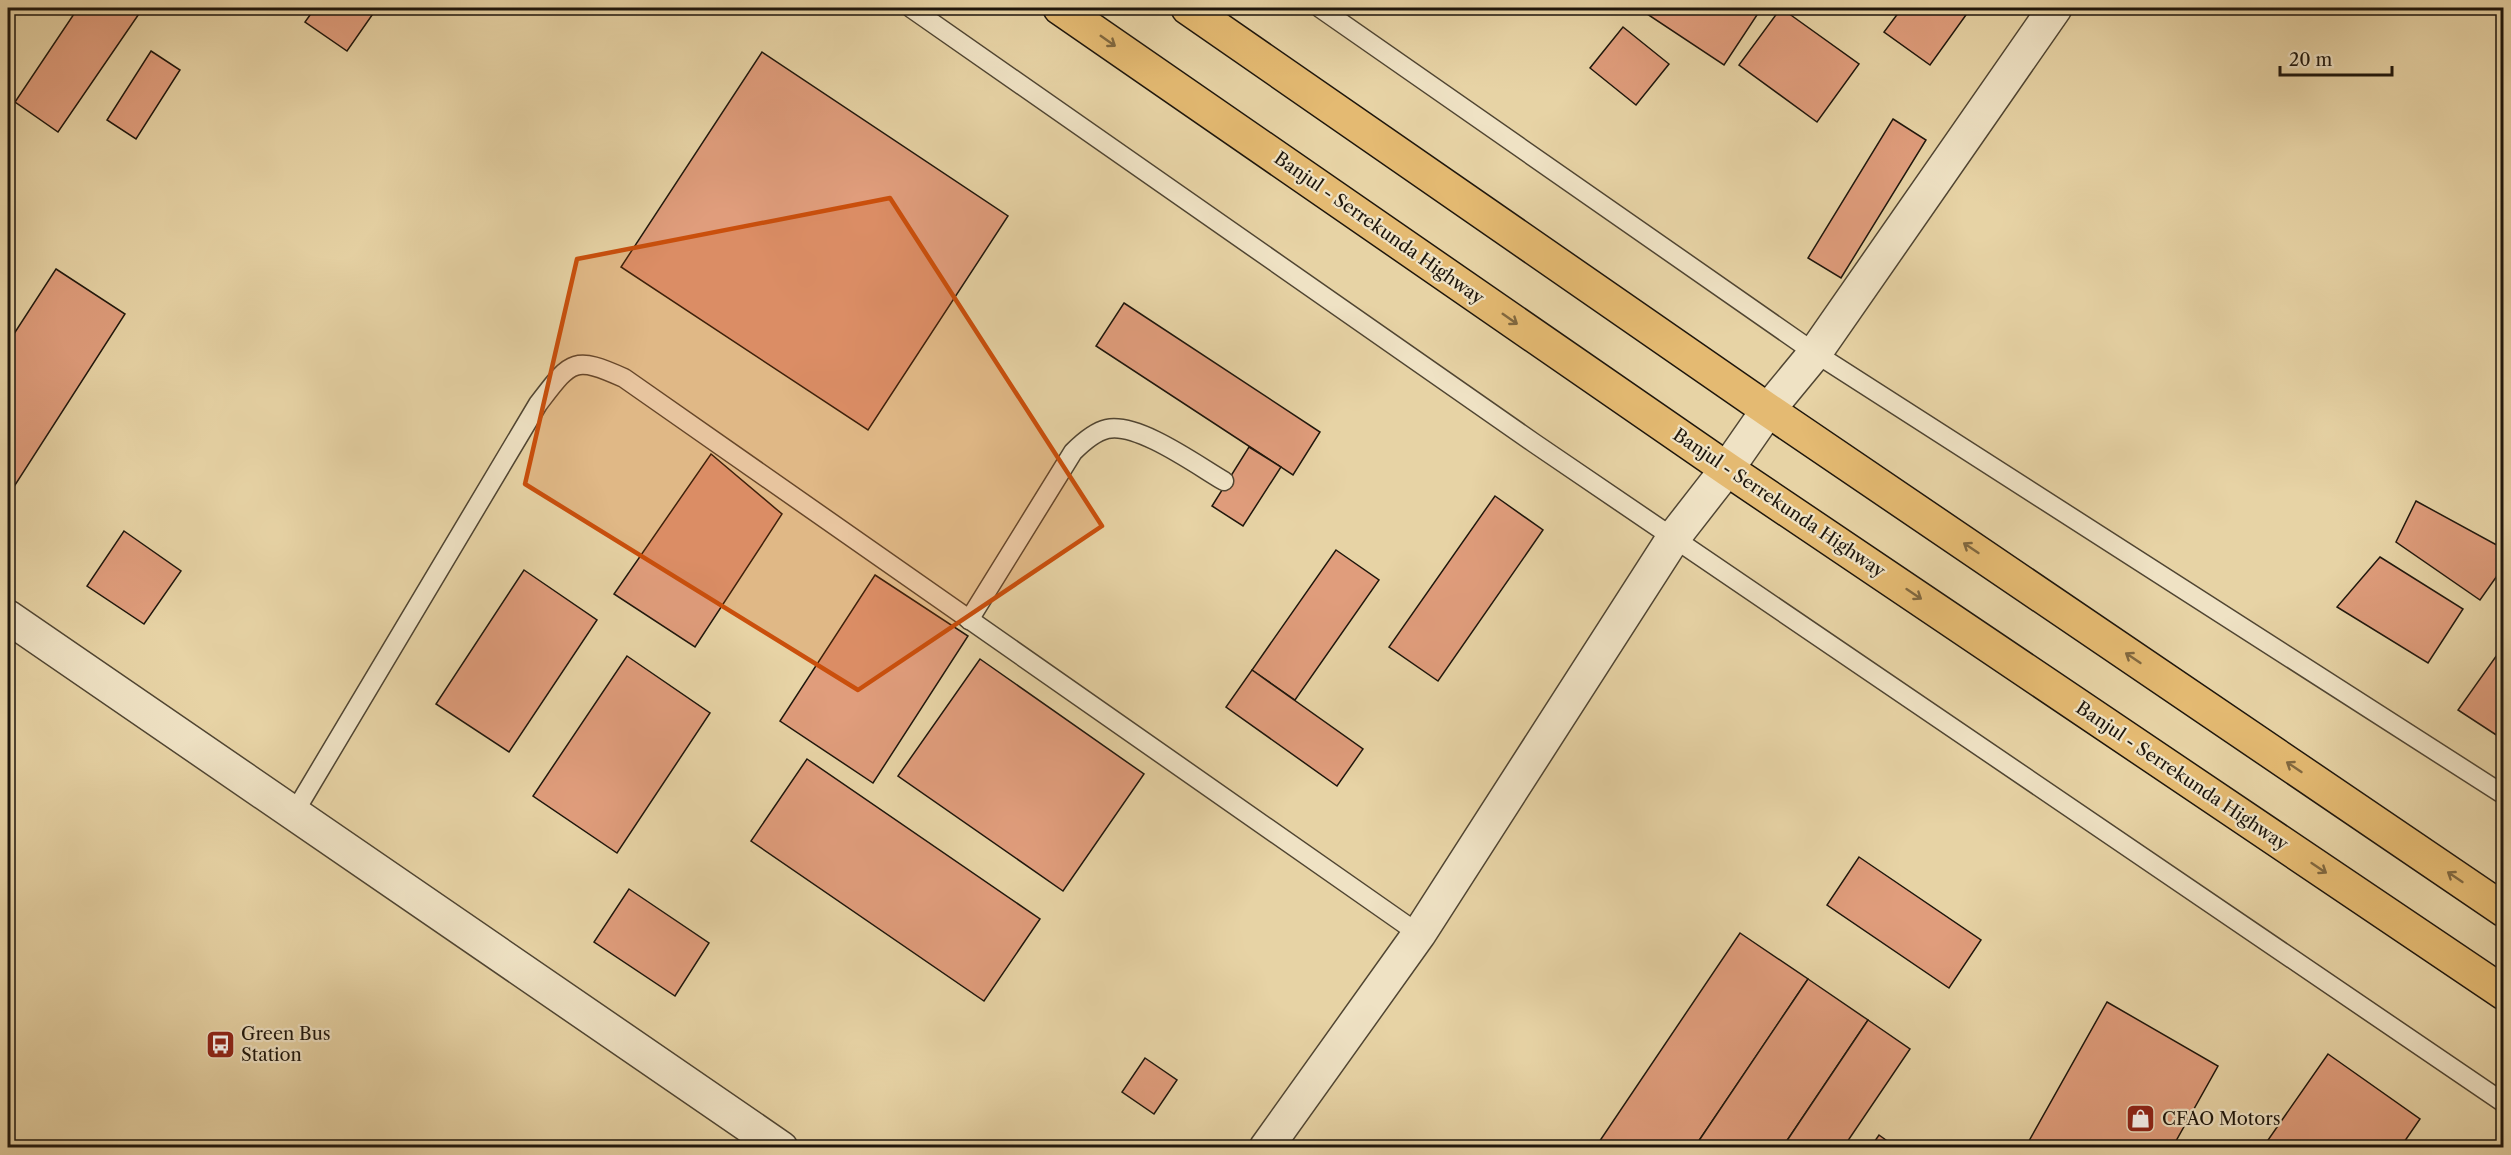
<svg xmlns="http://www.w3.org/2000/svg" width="2511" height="1155" font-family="'Libre Caslon Text',serif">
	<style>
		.building { fill: #e09d7c; stroke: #1e160c; stroke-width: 1.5 }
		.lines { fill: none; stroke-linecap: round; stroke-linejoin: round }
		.service-casing { stroke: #504532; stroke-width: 21 }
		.minor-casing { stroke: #504532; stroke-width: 36 }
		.tertiary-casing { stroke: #504532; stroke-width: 36 }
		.trunk-casing { stroke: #1e160c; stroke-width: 36 }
		.service { stroke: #efe2c4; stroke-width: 18 }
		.minor { stroke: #efe2c4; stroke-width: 33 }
		.tertiary { stroke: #efe2c4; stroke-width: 33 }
		.trunk { stroke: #e4ba72; stroke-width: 33 }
		.oneway { stroke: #81683f }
		.marked { fill: #ca4f0c; fill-opacity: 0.2; stroke: #ca4f0c; stroke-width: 4.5; stroke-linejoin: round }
		.labels { text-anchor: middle; stroke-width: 4.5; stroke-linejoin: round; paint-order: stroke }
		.street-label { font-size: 18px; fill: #1e160c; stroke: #efe2c4 }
		.poi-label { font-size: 18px; fill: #1e160c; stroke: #efe2c4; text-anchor: start }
	</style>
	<rect width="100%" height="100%" fill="#e7d3a5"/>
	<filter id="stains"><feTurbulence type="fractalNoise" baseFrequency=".00333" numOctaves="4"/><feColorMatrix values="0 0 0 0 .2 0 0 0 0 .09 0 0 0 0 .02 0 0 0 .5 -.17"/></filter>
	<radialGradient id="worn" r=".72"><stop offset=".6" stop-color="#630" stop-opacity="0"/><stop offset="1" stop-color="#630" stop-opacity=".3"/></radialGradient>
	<!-- building -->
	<g class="building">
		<polygon points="64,8 143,8 58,132 15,102 74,14"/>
		<polygon points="315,8 377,8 347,51 305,22"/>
		<polygon points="1638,8 1747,8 1757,15 1724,65"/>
		<polygon points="1781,8 1859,64 1817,122 1739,65"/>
		<polygon points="1902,8 1971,8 1930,65 1884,32"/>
		<polygon points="1623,27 1669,64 1636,105 1590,68"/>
		<polygon points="151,51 180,70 136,139 107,120"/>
		<polygon points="762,52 1008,216 868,430 621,267"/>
		<polygon points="1893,119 1926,140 1841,278 1808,258"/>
		<polygon points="56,269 125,314 8,496 8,343"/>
		<polygon points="1124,303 1320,432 1293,475 1096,346"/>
		<polygon points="1249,447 1281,467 1243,526 1212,506"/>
		<polygon points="711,454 782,514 695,647 614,594"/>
		<polygon points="1495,496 1543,530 1438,681 1389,647"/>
		<polygon points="2416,501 2504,549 2504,566 2480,600 2396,542"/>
		<polygon points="124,531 181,571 144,624 87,586"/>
		<polygon points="1336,550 1379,580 1295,700 1252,670"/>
		<polygon points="2380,557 2463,609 2428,663 2337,607"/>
		<polygon points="524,570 597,620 509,752 436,704"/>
		<polygon points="875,575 968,636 873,783 780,721"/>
		<polygon points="2504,645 2504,740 2458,710"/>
		<polygon points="627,656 710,713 617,853 533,796"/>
		<polygon points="980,659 1144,774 1063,891 898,776"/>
		<polygon points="1252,670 1363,749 1337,786 1226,707"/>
		<polygon points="807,759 1040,919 984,1001 751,841"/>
		<polygon points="1859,857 1981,940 1949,988 1827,905"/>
		<polygon points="629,889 709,943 675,996 594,942"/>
		<polygon points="1740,933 1808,979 1694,1148 1595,1148"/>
		<polygon points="1808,979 1868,1020 1782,1148 1694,1148"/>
		<polygon points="2107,1002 2218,1066 2172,1148 2025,1148"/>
		<polygon points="1868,1020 1910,1049 1843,1148 1782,1148"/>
		<polygon points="2328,1054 2420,1119 2400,1148 2278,1148 2268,1140"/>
		<polygon points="1145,1058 1177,1080 1154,1114 1122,1092"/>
		<polygon points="1879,1135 1897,1148 1870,1148"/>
	</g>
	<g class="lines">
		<defs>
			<g id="service">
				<polyline points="911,8 1534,443 2504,1103"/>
				<polyline points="1320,8 1815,353 2504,795"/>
				<path d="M969,620L1073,452C1082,443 1094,432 1107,429C1138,422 1198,466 1224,481"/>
				<path d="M294,813L538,404C571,361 573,355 624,378L1419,934"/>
			</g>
			<g id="minor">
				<polyline points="1768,410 1815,353 2055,8"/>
				<polyline points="8,617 781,1148"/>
			</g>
			<polyline id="tertiary" points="1266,1148 1419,934 1674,537 1727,469 1768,410"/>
			<g id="trunk">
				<polyline points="1060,8 1727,469 2504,993"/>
				<polyline points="1188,8 1768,410 2504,910"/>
			</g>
		</defs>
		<!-- service casing -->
		<use href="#service" class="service-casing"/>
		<!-- minor casing -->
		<use href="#minor" class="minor-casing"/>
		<!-- tertiary casing -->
		<use href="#tertiary" class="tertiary-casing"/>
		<!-- trunk casing -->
		<use href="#trunk" class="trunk-casing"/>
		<!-- service -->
		<use href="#service" class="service"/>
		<!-- minor -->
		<use href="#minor" class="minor"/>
		<!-- tertiary -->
		<use href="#tertiary" class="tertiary"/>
		<!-- trunk -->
		<use href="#trunk" class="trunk"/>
	</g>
	<!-- one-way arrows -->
	<defs><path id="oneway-shaft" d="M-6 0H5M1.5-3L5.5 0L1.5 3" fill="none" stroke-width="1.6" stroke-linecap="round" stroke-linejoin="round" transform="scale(1.5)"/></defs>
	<g class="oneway">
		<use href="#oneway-shaft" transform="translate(1108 41) rotate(35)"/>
		<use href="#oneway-shaft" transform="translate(1510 319) rotate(35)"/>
		<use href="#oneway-shaft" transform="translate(1971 548) rotate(-146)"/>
		<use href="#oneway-shaft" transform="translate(1914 594) rotate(34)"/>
		<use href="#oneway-shaft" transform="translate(2133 658) rotate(-146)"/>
		<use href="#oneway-shaft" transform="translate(2294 767) rotate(-146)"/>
		<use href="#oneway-shaft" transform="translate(2319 868) rotate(34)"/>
		<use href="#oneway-shaft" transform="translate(2455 877) rotate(-146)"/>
	</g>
	<!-- marked area -->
	<path class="marked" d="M890,198L1102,526L858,690L525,484L577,259Z"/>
	<!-- icons -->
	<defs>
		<symbol id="bus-square" viewBox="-11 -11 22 22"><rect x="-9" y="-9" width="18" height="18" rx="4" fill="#8f2418" stroke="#efe2c4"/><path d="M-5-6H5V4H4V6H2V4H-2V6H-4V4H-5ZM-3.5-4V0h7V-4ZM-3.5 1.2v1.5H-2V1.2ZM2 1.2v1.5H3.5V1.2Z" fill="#fff"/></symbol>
		<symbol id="shop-square" viewBox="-11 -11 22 22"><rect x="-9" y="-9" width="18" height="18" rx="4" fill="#8f2418" stroke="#efe2c4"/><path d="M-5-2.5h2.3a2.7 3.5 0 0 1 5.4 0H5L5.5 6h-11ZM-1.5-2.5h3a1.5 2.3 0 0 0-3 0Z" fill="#fff"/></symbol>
	</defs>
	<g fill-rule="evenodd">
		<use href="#bus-square" x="204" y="1028" width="33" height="33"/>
		<use href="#shop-square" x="2124" y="1102" width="33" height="33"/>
	</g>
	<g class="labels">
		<!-- street labels -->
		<g class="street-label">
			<text transform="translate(1379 228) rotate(35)" y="6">Banjul - Serrekunda Highway</text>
			<text transform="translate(1779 503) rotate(34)" y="6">Banjul - Serrekunda Highway</text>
			<text transform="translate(2182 776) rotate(34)" y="6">Banjul - Serrekunda Highway</text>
		</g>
		<!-- poi labels -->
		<g class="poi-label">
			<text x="241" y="1040">Green Bus<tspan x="241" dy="21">Station</tspan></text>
			<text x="2162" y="1125">CFAO Motors</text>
		</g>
	</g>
	<!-- margin -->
	<rect width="2511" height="1155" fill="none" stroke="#e7d3a5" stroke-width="30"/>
	<rect x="9" y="9" width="2493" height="1137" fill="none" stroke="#1e160c" stroke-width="3"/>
	<rect x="15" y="15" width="2481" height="1125" fill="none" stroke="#1e160c" stroke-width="1.5"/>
	<!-- scale -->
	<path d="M2280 66v9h112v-9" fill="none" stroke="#1e160c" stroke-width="3"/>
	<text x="2289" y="66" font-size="18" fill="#1e160c" stroke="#efe2c4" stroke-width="4.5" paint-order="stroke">20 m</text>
	<rect width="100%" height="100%" filter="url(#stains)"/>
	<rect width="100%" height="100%" fill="url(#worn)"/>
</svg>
